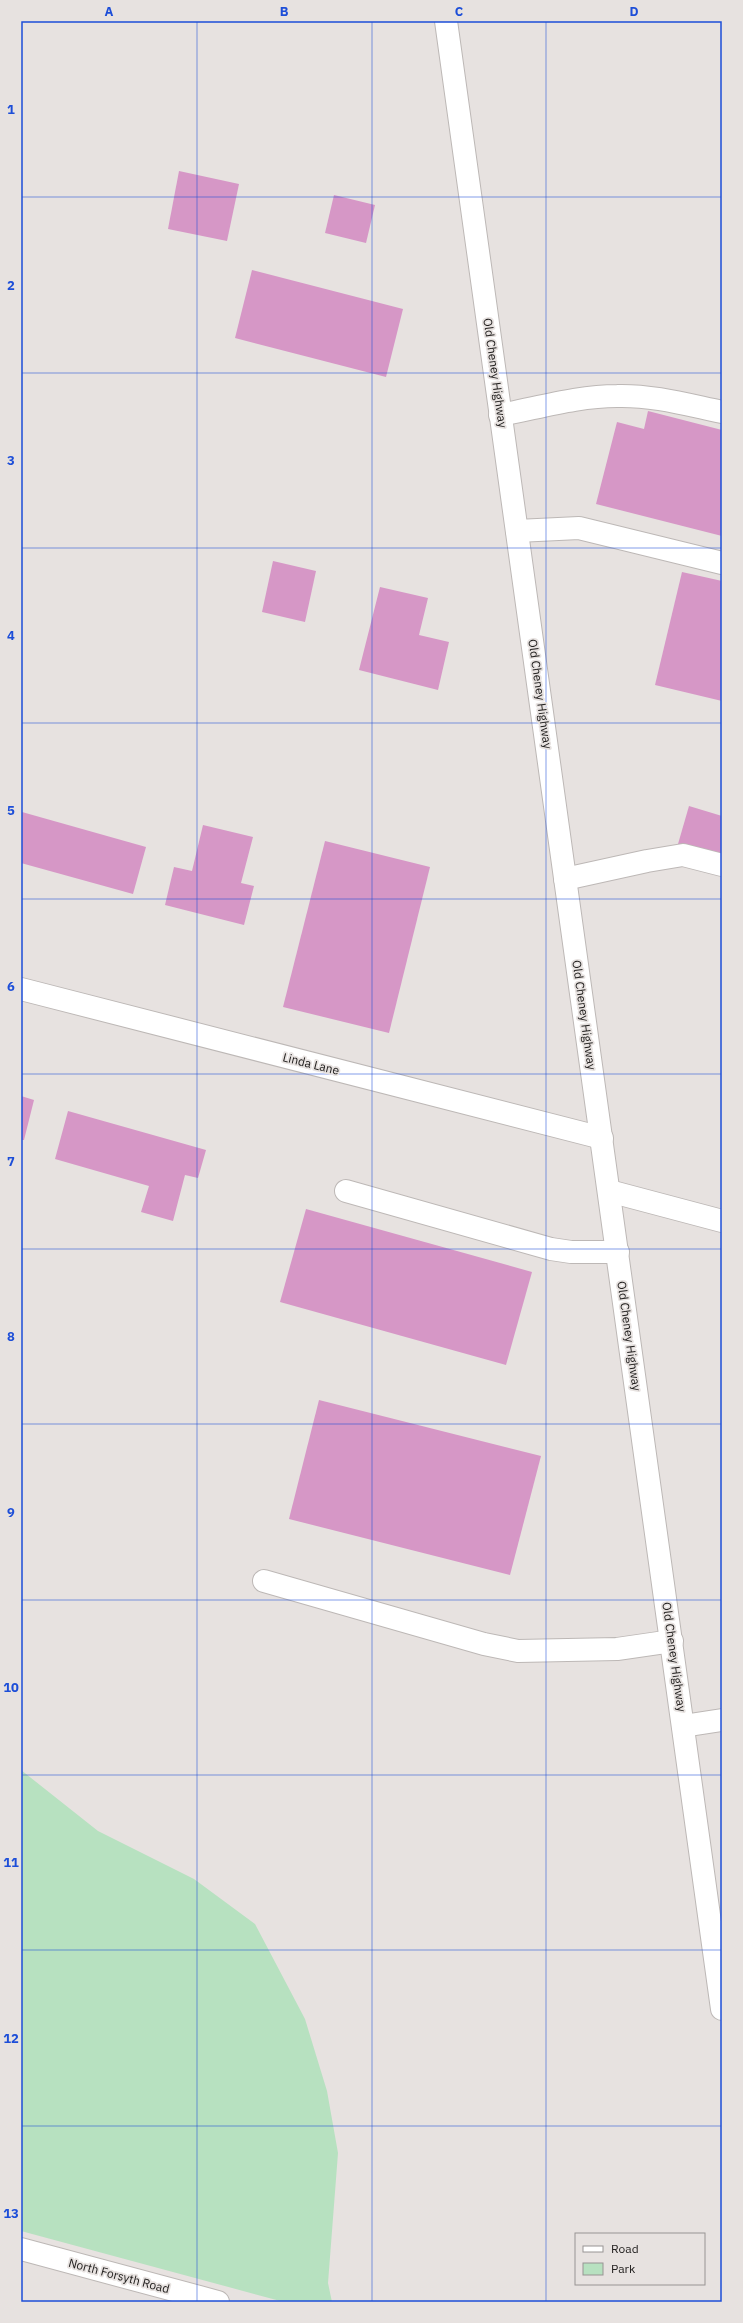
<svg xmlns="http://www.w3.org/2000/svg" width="743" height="2323" font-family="'IBM Plex Sans',sans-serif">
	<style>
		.green { fill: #b7e1c0 }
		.building { fill: #d697c6 }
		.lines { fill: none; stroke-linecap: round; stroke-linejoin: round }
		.minor-casing { stroke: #bdb8b6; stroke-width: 24 }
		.minor { stroke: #fff; stroke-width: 22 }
		.grid { fill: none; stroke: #1d4ed8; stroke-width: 1; stroke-opacity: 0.55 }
		.labels { text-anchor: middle; stroke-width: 3.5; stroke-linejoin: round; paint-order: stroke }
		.street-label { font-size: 12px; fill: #22201f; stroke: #e7e2e0 }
		.neatline { fill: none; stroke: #1d4ed8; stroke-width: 1.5 }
		.grid-label { font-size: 13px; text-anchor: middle; font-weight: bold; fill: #1d4ed8 }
	</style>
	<rect width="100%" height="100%" fill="#e7e2e0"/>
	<!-- green -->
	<polygon class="green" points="21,1770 98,1831 194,1879 255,1924 305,2019 327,2091 338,2153 328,2283 332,2302 284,2302 21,2231"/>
	<!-- building -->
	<g class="building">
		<polygon points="179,171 239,184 227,241 168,229"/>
		<polygon points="334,195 375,205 366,243 325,233"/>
		<polygon points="252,270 403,309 386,377 235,338"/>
		<polygon points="648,411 722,430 722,536 596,504 617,422 644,429"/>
		<polygon points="273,561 316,571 305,622 262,612"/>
		<polygon points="682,572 722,581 722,701 655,685"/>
		<polygon points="380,587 428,598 419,635 449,642 438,690 359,670"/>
		<polygon points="689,806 722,816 722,857 678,844"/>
		<polygon points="22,812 146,847 133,894 21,863"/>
		<polygon points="203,825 253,837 241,883 254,886 244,925 165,905 174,867 192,871"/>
		<polygon points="325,841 430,867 389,1033 283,1007"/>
		<polygon points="21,1096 34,1100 24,1140 21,1140"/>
		<polygon points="68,1111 206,1150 198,1178 185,1175 173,1221 141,1212 149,1186 55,1159"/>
		<polygon points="306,1209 532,1272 506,1365 280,1302"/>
		<polygon points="319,1400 541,1456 510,1575 289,1519"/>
	</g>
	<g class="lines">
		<defs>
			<g id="minor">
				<polyline points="446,21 722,2009"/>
				<path d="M500,415C538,408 578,396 617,396C653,395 688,405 722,412"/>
				<polyline points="517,531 579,528 722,563"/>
				<polyline points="565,879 647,861 683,855 722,865"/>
				<polyline points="21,989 602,1138"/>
				<polyline points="346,1191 551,1249 571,1252 618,1252"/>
				<polyline points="609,1191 722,1221"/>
				<polyline points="264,1581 484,1644 518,1651 617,1649 672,1641"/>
				<polyline points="683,1726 722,1720"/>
				<polyline points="21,2249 218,2302"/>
			</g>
		</defs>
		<!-- minor casing -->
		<use href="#minor" class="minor-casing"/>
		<!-- minor -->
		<use href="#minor" class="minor"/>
	</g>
	<!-- grid -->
	<path class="grid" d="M197,21V2302M372,21V2302M546,21V2302M21,197H722M21,373H722M21,548H722M21,723H722M21,899H722M21,1074H722M21,1249H722M21,1424H722M21,1600H722M21,1775H722M21,1950H722M21,2126H722"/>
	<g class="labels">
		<!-- street labels -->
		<g class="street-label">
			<text transform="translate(495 373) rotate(82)" y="4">Old Cheney Highway</text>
			<text transform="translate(540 694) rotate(82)" y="4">Old Cheney Highway</text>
			<text transform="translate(584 1015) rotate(82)" y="4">Old Cheney Highway</text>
			<text transform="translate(311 1064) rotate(14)" y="4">Linda Lane</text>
			<text transform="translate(629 1336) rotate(82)" y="4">Old Cheney Highway</text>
			<text transform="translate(674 1657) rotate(82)" y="4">Old Cheney Highway</text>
			<text transform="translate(119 2276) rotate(15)" y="4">North Forsyth Road</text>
		</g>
	</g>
	<!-- border -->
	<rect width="743" height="2323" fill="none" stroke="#e7e2e0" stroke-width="44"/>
	<!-- legend -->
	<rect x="575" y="2233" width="130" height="52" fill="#e7e2e0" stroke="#989493"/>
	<rect x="583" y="2246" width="20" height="6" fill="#ffffff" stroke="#989493"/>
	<text x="611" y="2253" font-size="12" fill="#22201f">Road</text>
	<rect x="583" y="2263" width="20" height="12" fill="#b7e1c0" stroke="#989493"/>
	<text x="611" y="2273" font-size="12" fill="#22201f">Park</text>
	<rect x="22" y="22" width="699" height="2279" class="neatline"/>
	<g class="grid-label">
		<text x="109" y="16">A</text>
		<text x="284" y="16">B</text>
		<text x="459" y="16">C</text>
		<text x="634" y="16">D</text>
		<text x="11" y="114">1</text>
		<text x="11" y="290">2</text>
		<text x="11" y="465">3</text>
		<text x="11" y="640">4</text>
		<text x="11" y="815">5</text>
		<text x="11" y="991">6</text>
		<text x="11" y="1166">7</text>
		<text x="11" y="1341">8</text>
		<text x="11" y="1517">9</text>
		<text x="11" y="1692">10</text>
		<text x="11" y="1867">11</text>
		<text x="11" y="2043">12</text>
		<text x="11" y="2218">13</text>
	</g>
</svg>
